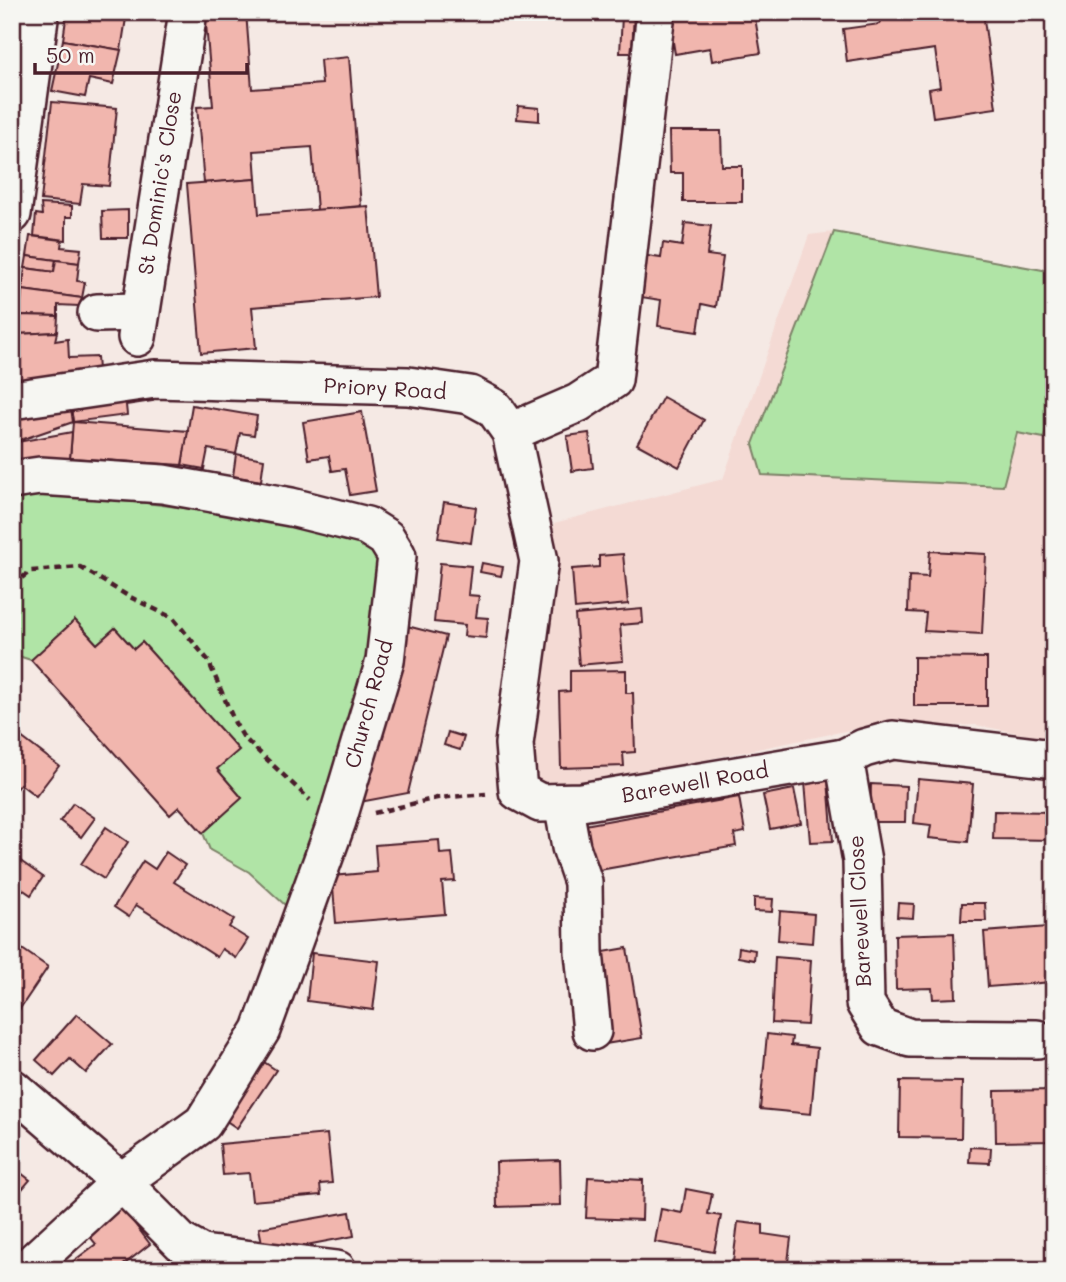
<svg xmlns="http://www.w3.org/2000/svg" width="1066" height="1282" font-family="Mali,sans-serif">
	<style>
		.built { fill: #f4dad4 }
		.green { fill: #b0e4a6; stroke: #7d8268; stroke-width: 2 }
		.building { fill: #f1b6ae; stroke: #4a1f2b; stroke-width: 2 }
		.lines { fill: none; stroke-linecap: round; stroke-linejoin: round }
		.minor-casing { stroke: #4a1f2b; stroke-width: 42 }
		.path { stroke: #4a1f2b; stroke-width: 4.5; stroke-dasharray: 7 5; stroke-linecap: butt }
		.minor { stroke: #f6f6f2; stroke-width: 37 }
		.labels { text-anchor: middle; stroke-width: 7; stroke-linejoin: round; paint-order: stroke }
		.street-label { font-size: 21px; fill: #4a1f2b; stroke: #f6f6f2 }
	</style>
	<rect width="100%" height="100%" fill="#f5e9e4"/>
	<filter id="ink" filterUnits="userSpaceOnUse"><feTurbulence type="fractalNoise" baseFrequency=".0143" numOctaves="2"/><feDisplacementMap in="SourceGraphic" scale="14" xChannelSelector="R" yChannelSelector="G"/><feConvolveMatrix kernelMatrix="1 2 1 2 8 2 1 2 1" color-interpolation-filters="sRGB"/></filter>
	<g filter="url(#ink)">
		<!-- built -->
		<polygon class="built" points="834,232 1054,272 1054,740 976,725 855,729 552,791 530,775 534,696 554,523 723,479 809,235"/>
		<!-- green -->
		<g class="green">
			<polygon points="834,232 1054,272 1054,391 1044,438 1017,433 1003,486 762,475 753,444"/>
			<polygon points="26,494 146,503 286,521 331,523 374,551 385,586 374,636 293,899 285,905 249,872 210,850 203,833 242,798 217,769 239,750 142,642 134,649 115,628 97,644 75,620 31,660 12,654 12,497"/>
		</g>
		<!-- building -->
		<g class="building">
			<polygon points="12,12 20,12 12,67"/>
			<polygon points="67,12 127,12 121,50 63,40"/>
			<polygon points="205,12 246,12 252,89 322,84 320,60 349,57 361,206 317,210 312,147 254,151 256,179 204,183 197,107 213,106"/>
			<polygon points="602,12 634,12 632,53 620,53 622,16 602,15"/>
			<polygon points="668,12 754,12 761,53 712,61 710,48 675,54"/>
			<polygon points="878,12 983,12 996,108 933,117 929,89 940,87 935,49 847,62 843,29 880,24"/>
			<polygon points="63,40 121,50 113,84 89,79 85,97 52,91"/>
			<polygon points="52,102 117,108 109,186 83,184 80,204 41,200"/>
			<polygon points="518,106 539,108 539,121 517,119"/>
			<polygon points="669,131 721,131 722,166 742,166 742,202 683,202 683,173 670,173"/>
			<polygon points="256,179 259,214 368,206 376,297 252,307 256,348 201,353 187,184"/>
			<polygon points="41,204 72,206 72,217 66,217 66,240 34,236 36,214 42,215"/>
			<polygon points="128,210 128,238 103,238 102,211"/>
			<polygon points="685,223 711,226 707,255 723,257 716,307 702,304 698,332 658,326 661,300 641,297 647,256 661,258 663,243 682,246"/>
			<polygon points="30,236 62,240 61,247 81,249 79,263 27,256"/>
			<polygon points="27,256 56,260 54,272 25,268"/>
			<polygon points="56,260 79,263 77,281 85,282 82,298 22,290 25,268 54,272"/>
			<polygon points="22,290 82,298 79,306 58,305 58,316 20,315"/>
			<polygon points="20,315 58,316 57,332 18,334"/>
			<polygon points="57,332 55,341 68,339 69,358 97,357 99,382 16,385 18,334"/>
			<polygon points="150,384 153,401 126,405 127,415 73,422 69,394"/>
			<polygon points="69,394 73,422 12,443 12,411"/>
			<polygon points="663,397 704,420 679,467 637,444"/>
			<polygon points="192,405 257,416 254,435 240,433 236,454 208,449 204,469 182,465"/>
			<polygon points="362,412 376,491 350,495 345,469 332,471 329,456 309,459 303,422"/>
			<polygon points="73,422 188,431 182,465 70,458"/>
			<polygon points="72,432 70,458 12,463 12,443"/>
			<polygon points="589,433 593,468 572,471 567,436"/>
			<polygon points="236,454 264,459 261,481 233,476"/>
			<polygon points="444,502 476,507 471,543 438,538"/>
			<polygon points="930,551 986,554 982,634 924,631 926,613 908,612 909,576 928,577"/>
			<polygon points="623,554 628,604 575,609 572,569 599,567 599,556"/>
			<polygon points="440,563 471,566 468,595 479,596 476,617 488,618 486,638 464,636 465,625 434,622"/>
			<polygon points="482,563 503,567 501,576 480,572"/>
			<polygon points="642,609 643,623 620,625 623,661 579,665 575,615"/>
			<polygon points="75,620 97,644 115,628 134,649 142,642 239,750 217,769 242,798 203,833 179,807 170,815 31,660"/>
			<polygon points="407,626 446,636 408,793 360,802"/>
			<polygon points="914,657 987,658 987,706 914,706"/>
			<polygon points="626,670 626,693 633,693 635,752 623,753 624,766 561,768 559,692 570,691 570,671"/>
			<polygon points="12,730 59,766 36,796 20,784 12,794"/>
			<polygon points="448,732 464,737 460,750 444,745"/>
			<polygon points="918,779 973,784 968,842 929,838 931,825 914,823"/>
			<polygon points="828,780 833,841 810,842 805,782"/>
			<polygon points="871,784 906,786 905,822 870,822"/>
			<polygon points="794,789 801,823 770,829 763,795"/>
			<polygon points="739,797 745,832 734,834 736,846 588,872 579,826"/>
			<polygon points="73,803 95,818 81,837 60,821"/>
			<polygon points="994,811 1054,812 1053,840 993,839"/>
			<polygon points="106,827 128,842 104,879 81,864"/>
			<polygon points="439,840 440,854 452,853 455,881 442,882 445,914 336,923 332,876 377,872 375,845"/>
			<polygon points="166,852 185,865 174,882 234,919 229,927 248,939 236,958 222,949 217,957 136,905 129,917 114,907 143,861 155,869"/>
			<polygon points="12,855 43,877 31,895 12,882"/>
			<polygon points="754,898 773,899 772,912 754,911"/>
			<polygon points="898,903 914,904 913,918 897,917"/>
			<polygon points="962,903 985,903 986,921 961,921"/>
			<polygon points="780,911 814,914 812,943 778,940"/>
			<polygon points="1048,927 1052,982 988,987 984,932"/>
			<polygon points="954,933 956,998 933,999 932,988 896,989 895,935"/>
			<polygon points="12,942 48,967 13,1019 12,1019"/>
			<polygon points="739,947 755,950 754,960 738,957"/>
			<polygon points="627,948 642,1038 605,1044 591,964 592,954"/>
			<polygon points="312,953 379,961 373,1010 307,1001"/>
			<polygon points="775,957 811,960 807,1025 772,1023"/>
			<polygon points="77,1014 112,1044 86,1073 70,1059 54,1076 36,1060"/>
			<polygon points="767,1034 792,1037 791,1045 817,1048 811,1114 760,1109"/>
			<polygon points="255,1056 276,1070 237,1128 216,1114"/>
			<polygon points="900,1081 962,1082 961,1138 899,1137"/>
			<polygon points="1054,1090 1054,1141 996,1142 995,1091"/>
			<polygon points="327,1134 332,1183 320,1184 321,1195 252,1201 249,1173 223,1175 220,1144"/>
			<polygon points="970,1147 991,1148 990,1163 969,1162"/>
			<polygon points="560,1160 561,1205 497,1207 496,1162"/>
			<polygon points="12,1166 30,1180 12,1201"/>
			<polygon points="588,1177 643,1180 642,1220 586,1218"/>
			<polygon points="686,1189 712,1194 708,1214 721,1216 714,1252 655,1242 661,1209 682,1213"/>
			<polygon points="121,1206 150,1244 117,1270 77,1270 71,1263 96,1244 86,1232"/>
			<polygon points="350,1212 354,1236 264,1253 259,1228"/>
			<polygon points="738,1222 763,1225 763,1234 791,1238 787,1270 732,1270"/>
		</g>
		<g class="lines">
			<defs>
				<g id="minor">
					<polyline points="12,214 40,12"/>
					<polyline points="97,313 139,312"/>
					<polyline points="137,337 188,12"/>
					<polyline points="12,400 155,379 408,386 470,395 494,408 511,432 539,561 514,744 518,791 540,803 581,802 844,758 864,748 893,740 1054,759"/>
					<polyline points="511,432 578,403 613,380 656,12"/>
					<polyline points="12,480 40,476 163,484 291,507 367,526 386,538 397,556 385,661 337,821 261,1030 203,1123 121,1182 182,1243 202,1254 337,1270"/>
					<polyline points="844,758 862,861 865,1003 880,1027 910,1038 1037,1039"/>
					<polyline points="563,803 571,847 583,882 584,952 592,1031"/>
					<polyline points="12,1088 121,1182 25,1270"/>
				</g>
			</defs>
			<!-- minor casing -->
			<use href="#minor" class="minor-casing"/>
			<!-- path -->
			<g class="path">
				<polyline points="12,585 31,571 80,567 128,596 173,618 208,660 235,723 244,738 310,800"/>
				<polyline points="374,813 437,798 486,794"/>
			</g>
			<!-- minor -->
			<use href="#minor" class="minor"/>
		</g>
	</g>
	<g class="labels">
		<!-- street labels -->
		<g class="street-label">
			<text transform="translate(160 183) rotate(-81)" y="7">St Dominic's Close</text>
			<text transform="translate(385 389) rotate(3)" y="7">Priory Road</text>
			<text transform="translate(369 704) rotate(-75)" y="7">Church Road</text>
			<text transform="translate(695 783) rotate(-10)" y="7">Barewell Road</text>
			<text transform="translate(860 911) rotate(-93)" y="7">Barewell Close</text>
		</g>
	</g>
	<!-- margin -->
	<rect width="1066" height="1282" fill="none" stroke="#f6f6f2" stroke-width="42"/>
	<rect x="21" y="21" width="1024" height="1240" fill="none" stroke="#4a1f2b" stroke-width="2.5" filter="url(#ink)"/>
	<!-- scale -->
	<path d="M35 63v10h212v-10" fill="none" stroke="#4a1f2b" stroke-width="3.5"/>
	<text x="46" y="63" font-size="21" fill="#4a1f2b" stroke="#f6f6f2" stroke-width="5" paint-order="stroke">50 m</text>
</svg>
